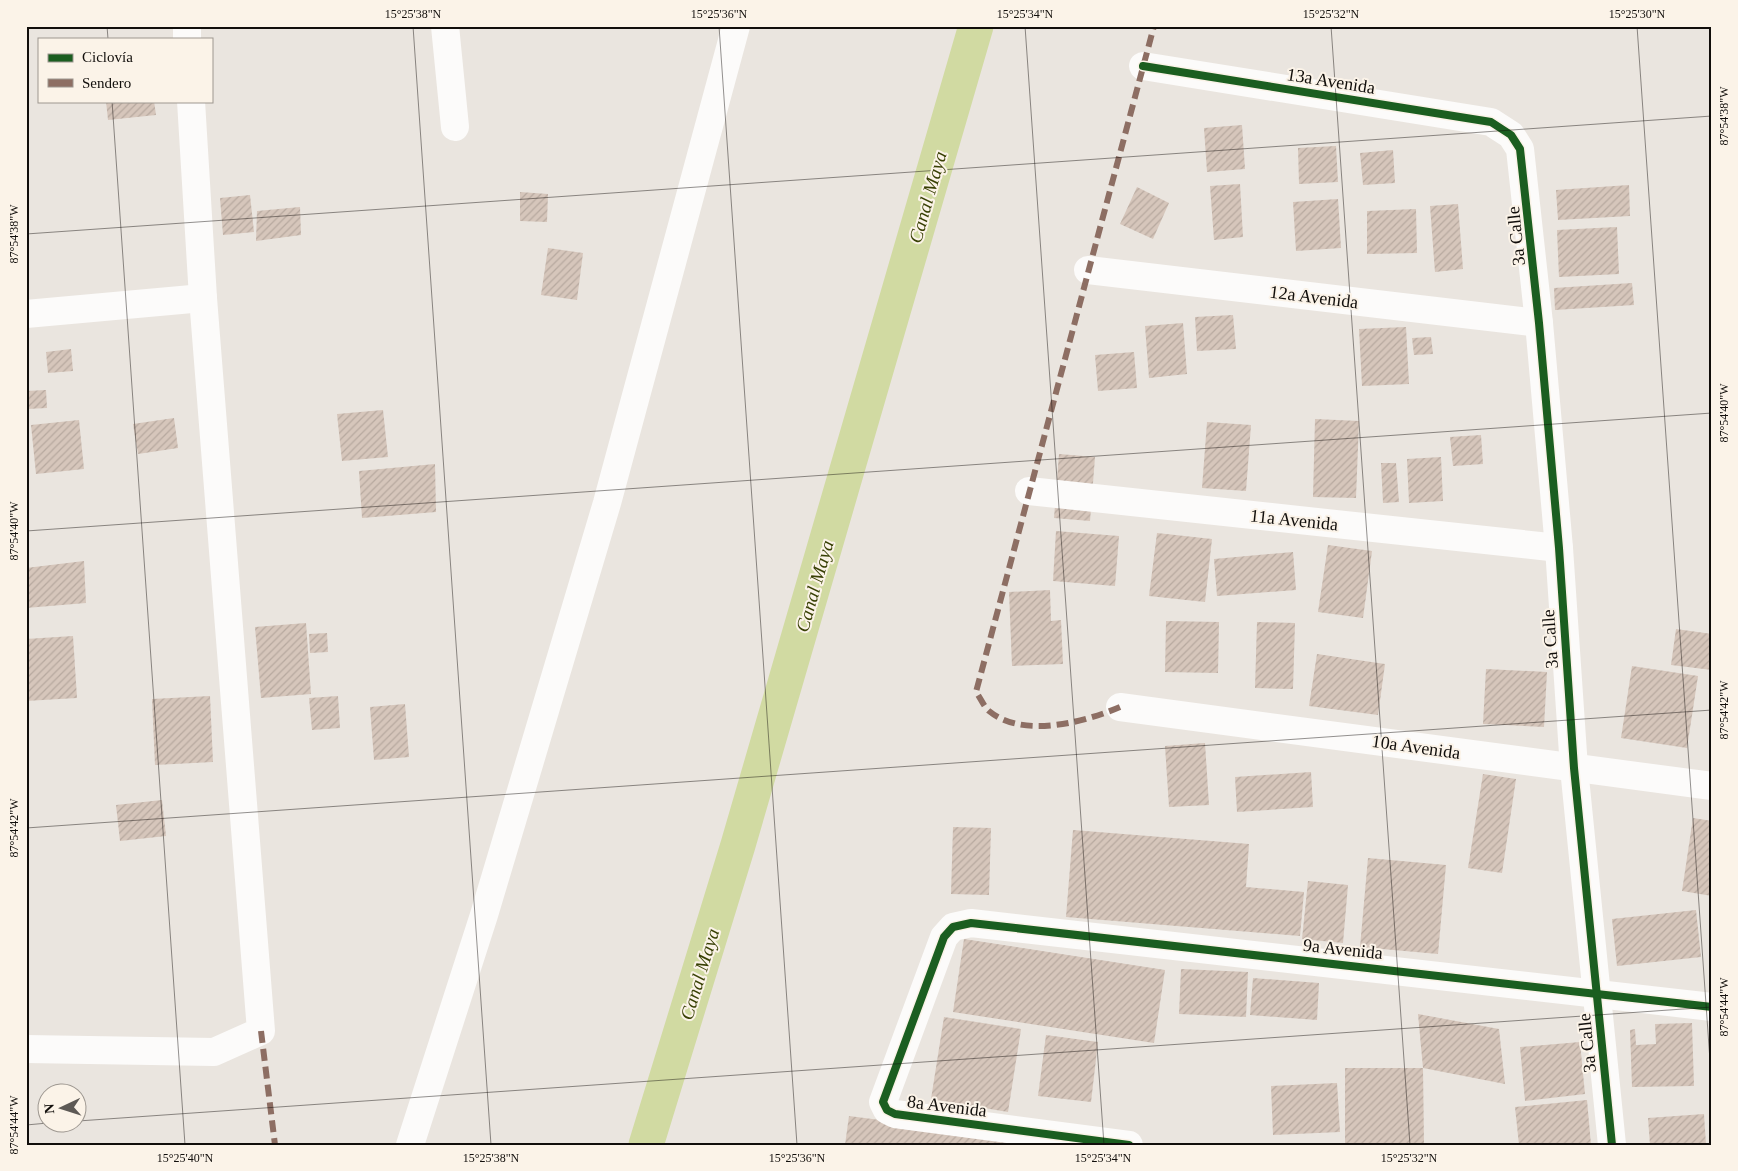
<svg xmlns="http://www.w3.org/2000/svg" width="1738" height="1171" font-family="Georgia,serif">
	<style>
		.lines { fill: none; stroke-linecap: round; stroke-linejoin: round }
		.canal { stroke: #d1daa2; stroke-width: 35 }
		.building { fill: url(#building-hatch) }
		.minor { stroke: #fcfbfa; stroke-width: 28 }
		.quiet { stroke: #8d6e63; stroke-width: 6; stroke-dasharray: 12 6; stroke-linecap: butt }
		.cycleway-casing { stroke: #fbf3e8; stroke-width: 11 }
		.cycleway { stroke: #1b5e20; stroke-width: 8 }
		.ticks { fill: none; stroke: #110e0b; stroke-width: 1; stroke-opacity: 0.45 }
		.labels { text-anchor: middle; stroke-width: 4; stroke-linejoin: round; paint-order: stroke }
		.street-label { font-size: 18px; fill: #110e0b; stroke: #fbf3e8 }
		.water-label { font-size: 19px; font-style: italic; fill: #394105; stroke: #fbf3e8 }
		.neatline { fill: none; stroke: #110e0b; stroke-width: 2 }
		.ticks-label { font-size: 12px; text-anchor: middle; fill: #110e0b }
	</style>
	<defs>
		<pattern id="building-hatch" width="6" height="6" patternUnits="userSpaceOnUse" patternTransform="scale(1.25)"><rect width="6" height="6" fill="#d6c6bb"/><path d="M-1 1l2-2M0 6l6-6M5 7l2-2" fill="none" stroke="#b7a99f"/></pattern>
	</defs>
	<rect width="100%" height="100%" fill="#eae5df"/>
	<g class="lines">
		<!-- canal -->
		<polyline class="canal" points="646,1145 738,845 976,26"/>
	</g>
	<!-- building -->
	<g class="building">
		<polygon points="106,101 154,101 156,115 108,120"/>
		<polygon points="1242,125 1245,169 1207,172 1204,128"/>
		<polygon points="1336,146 1338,182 1299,184 1298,148"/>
		<polygon points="1393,150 1395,183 1363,185 1360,153"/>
		<polygon points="1240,184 1243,237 1214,240 1210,186"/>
		<polygon points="1629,185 1630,216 1558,220 1556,190"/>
		<polygon points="1137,187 1169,203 1153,239 1120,224"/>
		<polygon points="520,192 548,194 547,222 520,221"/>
		<polygon points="250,195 254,232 223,235 220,198"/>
		<polygon points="1338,199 1341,248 1296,251 1293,202"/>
		<polygon points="1458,204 1463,269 1435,272 1430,206"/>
		<polygon points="300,207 301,235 256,241 257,211"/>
		<polygon points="1416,209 1417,253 1367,254 1367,211"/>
		<polygon points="1617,227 1619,274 1559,277 1557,230"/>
		<polygon points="548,248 583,253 577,300 541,295"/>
		<polygon points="1632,283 1634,305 1555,310 1554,288"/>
		<polygon points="1233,315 1236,349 1197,351 1195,317"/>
		<polygon points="1183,323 1187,374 1149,378 1145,326"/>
		<polygon points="1406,327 1409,384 1362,386 1359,329"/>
		<polygon points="1431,337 1433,354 1414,355 1412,338"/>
		<polygon points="71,349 73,371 48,373 46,352"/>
		<polygon points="1134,352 1137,388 1098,391 1095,355"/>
		<polygon points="46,390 47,408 27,409 26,391"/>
		<polygon points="383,410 388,457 342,461 337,414"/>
		<polygon points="174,418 178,448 138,454 133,424"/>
		<polygon points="1315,419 1359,421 1356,498 1313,497"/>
		<polygon points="79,420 84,469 36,474 31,425"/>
		<polygon points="1207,422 1251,425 1246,491 1202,488"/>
		<polygon points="1481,435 1483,464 1453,466 1450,437"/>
		<polygon points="1059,454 1095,457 1090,521 1054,518"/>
		<polygon points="1441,457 1443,501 1409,503 1407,459"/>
		<polygon points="1381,463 1396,463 1399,502 1383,503"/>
		<polygon points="435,464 436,512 362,518 359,471"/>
		<polygon points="1056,531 1119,536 1115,586 1053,581"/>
		<polygon points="1157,533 1212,539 1205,602 1149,596"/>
		<polygon points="1328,545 1372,551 1363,618 1318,612"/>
		<polygon points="1293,552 1296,590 1217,596 1214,559"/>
		<polygon points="84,561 86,603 26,608 26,568"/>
		<polygon points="1050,590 1051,621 1061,620 1063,664 1012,666 1009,592"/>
		<polygon points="1166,621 1219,622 1218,673 1165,672"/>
		<polygon points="1257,622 1295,623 1293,689 1255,688"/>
		<polygon points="306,623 311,694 261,698 255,627"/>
		<polygon points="1676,629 1712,634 1712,670 1671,665"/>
		<polygon points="327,633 328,652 310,653 309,634"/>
		<polygon points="73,636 77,698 26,701 26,639"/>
		<polygon points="1317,654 1385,664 1378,715 1309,706"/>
		<polygon points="1632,666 1698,676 1687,748 1621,738"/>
		<polygon points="1486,669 1547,672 1544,727 1483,724"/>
		<polygon points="210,696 213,762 155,765 152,699"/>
		<polygon points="338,696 340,728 312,730 309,698"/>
		<polygon points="405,704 409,757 374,760 370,707"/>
		<polygon points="1205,743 1209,805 1169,807 1165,746"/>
		<polygon points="1311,772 1313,807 1237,812 1235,777"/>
		<polygon points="1483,774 1516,779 1502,873 1468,868"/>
		<polygon points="162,800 166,836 120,841 116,805"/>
		<polygon points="1693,818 1712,821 1712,896 1682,891"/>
		<polygon points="953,827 991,828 989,895 951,894"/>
		<polygon points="1073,830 1249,844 1246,887 1304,892 1300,936 1066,917"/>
		<polygon points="1368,858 1446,865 1438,954 1360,947"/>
		<polygon points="1308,881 1348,885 1343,943 1302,939"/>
		<polygon points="1696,910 1701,957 1617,966 1612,919"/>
		<polygon points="964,939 1165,970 1154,1043 953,1012"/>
		<polygon points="1181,969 1248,972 1246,1017 1179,1014"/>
		<polygon points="1253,978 1319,983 1317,1020 1250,1015"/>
		<polygon points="1418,1014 1499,1029 1505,1084 1423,1068"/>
		<polygon points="944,1017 1021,1029 1008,1112 931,1099"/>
		<polygon points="1692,1023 1694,1086 1632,1087 1630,1030 1635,1029 1636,1045 1656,1044 1655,1024"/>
		<polygon points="1046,1035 1098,1042 1091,1102 1038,1096"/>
		<polygon points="1580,1042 1585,1094 1525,1101 1520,1047"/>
		<polygon points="1345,1068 1423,1068 1424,1145 1345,1145"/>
		<polygon points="1337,1083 1340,1132 1273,1135 1271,1086"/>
		<polygon points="1587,1100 1591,1145 1519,1145 1515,1107"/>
		<polygon points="1704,1114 1706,1145 1650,1145 1648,1118"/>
		<polygon points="849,1116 1028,1139 1027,1145 845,1145"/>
	</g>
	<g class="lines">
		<!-- minor -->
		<g class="minor">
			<polyline points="187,26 187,39"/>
			<polyline points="445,26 455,127"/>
			<polyline points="1143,66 1491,122 1511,135 1520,149 1539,323 1559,548 1574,768 1612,1145"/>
			<polyline points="1088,270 1539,323"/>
			<polyline points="26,314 203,298"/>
			<polyline points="1029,491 1559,548"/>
			<polyline points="1120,707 1712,786"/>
			<polyline points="26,1049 214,1052 261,1031 203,298 191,101"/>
			<polyline points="410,1145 484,915 607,503 736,26"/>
			<polyline points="1129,1145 895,1114 887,1110 883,1102 944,937 953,927 971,923 1712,1007"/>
		</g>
		<!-- quiet -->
		<g class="quiet">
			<path d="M1120,707C1085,722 1023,739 989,711C984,707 980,697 976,692L1154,26"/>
			<polyline points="261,1031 275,1145"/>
		</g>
		<defs>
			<g id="cycleway">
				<polyline points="1143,66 1491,122 1511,135 1520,149 1539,323 1559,548 1574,768 1612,1145"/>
				<polyline points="1129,1145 895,1114 887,1110 883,1102 944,937 953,927 971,923 1712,1007"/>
			</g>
		</defs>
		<!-- cycleway casing -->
		<use href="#cycleway" class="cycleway-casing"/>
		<!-- cycleway -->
		<use href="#cycleway" class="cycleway"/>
	</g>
	<!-- ticks -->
	<path class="ticks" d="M107,26L108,39M413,26L491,1145M719,26L797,1145M1025,26L1104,1145M1331,26L1410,1145M1637,26L1712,1089M112,101L185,1145M26,234L1712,116M26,531L1712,413M26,828L1712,710M78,1121L1712,1007M26,1125L48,1123"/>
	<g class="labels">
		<!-- street labels -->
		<g class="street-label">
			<text transform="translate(1331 81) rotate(9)" y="6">13a Avenida</text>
			<text transform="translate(1516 236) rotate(-96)" y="6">3a Calle</text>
			<text transform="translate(1314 297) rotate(7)" y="6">12a Avenida</text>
			<text transform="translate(1294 520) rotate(6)" y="6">11a Avenida</text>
			<text transform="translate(1550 639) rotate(-94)" y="6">3a Calle</text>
			<text transform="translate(1416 747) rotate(8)" y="6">10a Avenida</text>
			<text transform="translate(1343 949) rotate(6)" y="6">9a Avenida</text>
			<text transform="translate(1587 1043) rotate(-96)" y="6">3a Calle</text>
			<text transform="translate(947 1106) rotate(7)" y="6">8a Avenida</text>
		</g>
		<!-- water labels -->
		<g class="water-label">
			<text transform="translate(927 197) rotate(-74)" y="7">Canal Maya</text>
			<text transform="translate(814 586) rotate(-74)" y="7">Canal Maya</text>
			<text transform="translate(699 974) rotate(-73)" y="7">Canal Maya</text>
		</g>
	</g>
	<!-- border -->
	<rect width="1738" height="1171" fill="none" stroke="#fbf3e8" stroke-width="55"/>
	<!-- legend -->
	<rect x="38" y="38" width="175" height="65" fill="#fbf3e8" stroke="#9d9790"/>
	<rect x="48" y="54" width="25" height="8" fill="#1b5e20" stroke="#9d9790"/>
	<text x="82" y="62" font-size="15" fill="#110e0b">Ciclovía</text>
	<rect x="48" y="79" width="25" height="8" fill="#8d6e63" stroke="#9d9790"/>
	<text x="82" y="88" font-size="15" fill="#110e0b">Sendero</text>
	<!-- north arrow -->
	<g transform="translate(62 1108) rotate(266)"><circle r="24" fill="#fbf3e8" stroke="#9d9790"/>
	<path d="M0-4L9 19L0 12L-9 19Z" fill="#5d5955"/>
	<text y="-8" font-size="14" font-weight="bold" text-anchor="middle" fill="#110e0b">N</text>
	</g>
	<rect x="28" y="28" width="1682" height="1116" class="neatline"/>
	<g class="ticks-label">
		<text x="413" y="18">15°25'38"N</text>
		<text x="719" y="18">15°25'36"N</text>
		<text x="1025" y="18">15°25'34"N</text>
		<text x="1331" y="18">15°25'32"N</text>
		<text x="1637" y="18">15°25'30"N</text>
		<text transform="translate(1724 116) rotate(-90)" y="4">87°54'38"W</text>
		<text transform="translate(14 234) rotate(-90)" y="4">87°54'38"W</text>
		<text transform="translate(1724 413) rotate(-90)" y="4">87°54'40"W</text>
		<text transform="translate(14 531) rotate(-90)" y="4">87°54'40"W</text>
		<text transform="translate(1724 710) rotate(-90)" y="4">87°54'42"W</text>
		<text transform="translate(14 828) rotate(-90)" y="4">87°54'42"W</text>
		<text transform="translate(1724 1007) rotate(-90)" y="4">87°54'44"W</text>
		<text transform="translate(14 1125) rotate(-90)" y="4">87°54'44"W</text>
		<text x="185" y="1162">15°25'40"N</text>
		<text x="491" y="1162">15°25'38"N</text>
		<text x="797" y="1162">15°25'36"N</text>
		<text x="1103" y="1162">15°25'34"N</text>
		<text x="1409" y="1162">15°25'32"N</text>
	</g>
</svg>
